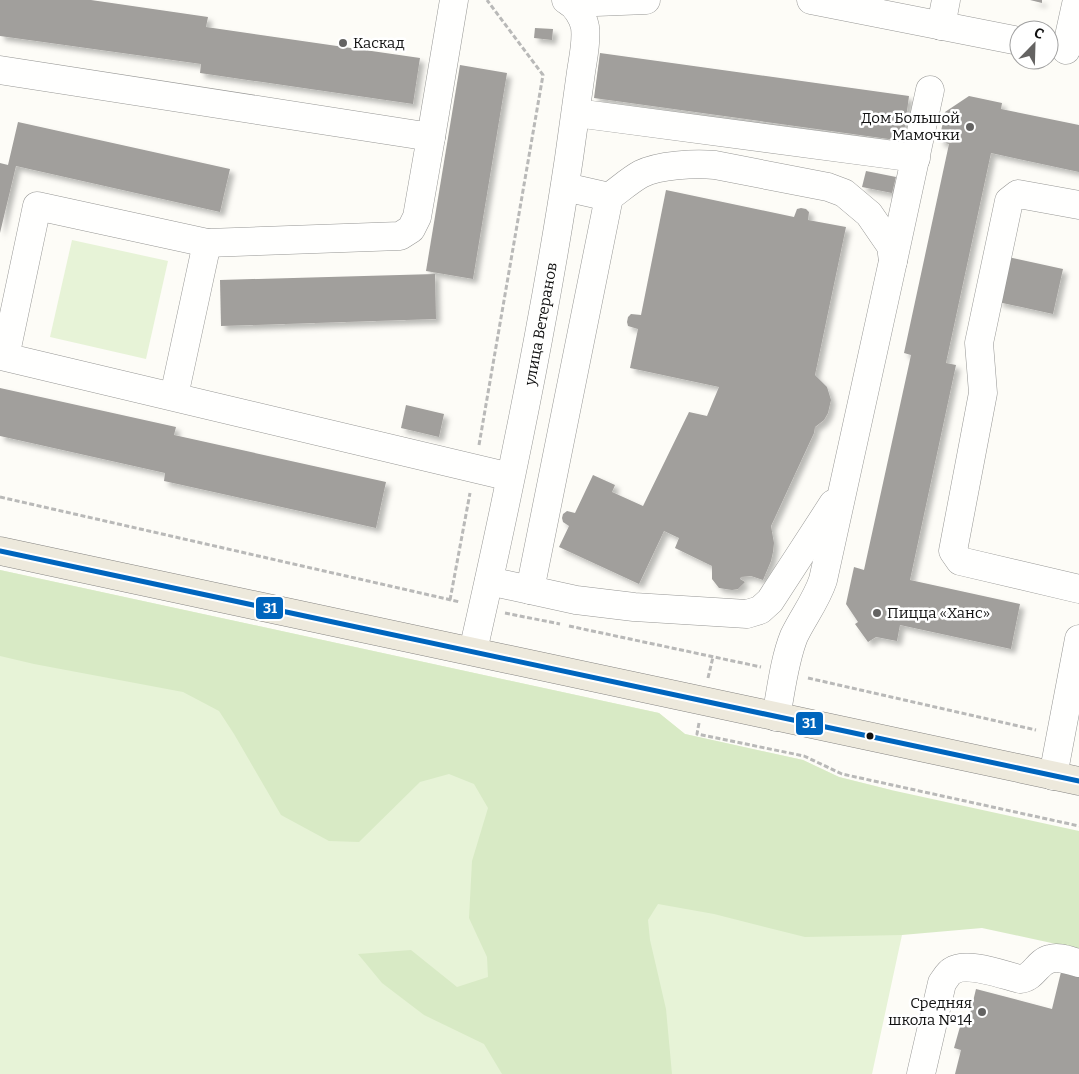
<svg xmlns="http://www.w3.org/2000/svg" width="1079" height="1074" font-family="Bitter,serif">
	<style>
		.green { fill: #e7f3d7 }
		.forest { fill: #d8eac5 }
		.building { fill: #a19f9c; filter: url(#shadow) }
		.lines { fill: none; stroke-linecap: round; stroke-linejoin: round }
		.minor-casing { stroke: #979795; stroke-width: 29 }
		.major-casing { stroke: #858482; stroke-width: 29 }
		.path { stroke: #b9b9b8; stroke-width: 3; stroke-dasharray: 5 2.5; stroke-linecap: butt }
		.minor { stroke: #fffffe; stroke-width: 28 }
		.major { stroke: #ede9dc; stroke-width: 28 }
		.bus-1-casing { stroke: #fff; stroke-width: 9 }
		.bus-1 { stroke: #0065bd; stroke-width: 5 }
		.poi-dot { fill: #646362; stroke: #fff; stroke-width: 2 }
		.bus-dot { fill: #111; stroke: #fff; stroke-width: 2 }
		.labels { text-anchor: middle; stroke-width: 5; stroke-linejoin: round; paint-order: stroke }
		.poi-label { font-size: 15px; fill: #111; stroke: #fff; text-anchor: start }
		.street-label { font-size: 15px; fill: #111; stroke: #fff }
		.line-badge { stroke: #fff; stroke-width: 2 }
		.badge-label { font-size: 14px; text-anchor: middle; font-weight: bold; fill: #fff }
	</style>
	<defs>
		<filter id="shadow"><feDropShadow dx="4.5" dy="4.5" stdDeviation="2.5" flood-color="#0004"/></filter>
	</defs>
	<rect width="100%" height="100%" fill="#fdfcf7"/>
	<!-- green -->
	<g class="green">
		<polygon points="72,240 168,261 146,359 50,337"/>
		<polygon points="0,570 659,713 685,734 803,760 839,777 891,790 902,935 872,1074 0,1074"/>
	</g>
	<!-- forest -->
	<polygon class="forest" points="0,570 659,713 685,734 803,760 839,777 891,790 1079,831 1079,949 982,928 902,935 805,937 714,914 658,904 648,920 650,940 666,1009 672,1074 502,1074 484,1044 424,1015 382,983 358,954 411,950 457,987 488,977 487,957 469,918 472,861 488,808 474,784 449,774 420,782 359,842 329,841 281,815 234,734 219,711 183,692 34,664 0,656"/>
	<!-- building -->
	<g class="building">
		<polygon points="0,0 91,0 208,17 206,27 420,58 413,104 200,73 201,64 0,36"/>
		<polygon points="1030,0 1042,0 1042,3"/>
		<polygon points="535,28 553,29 552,40 534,38"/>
		<polygon points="600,53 909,96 903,141 594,98"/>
		<polygon points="460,65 507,73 473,279 426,271"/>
		<polygon points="969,96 1002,103 1001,109 1079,125 1079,172 991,153 946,363 956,365 910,580 1020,604 1011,649 900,625 897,641 876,637 868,642 855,624 858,622 846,604 854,567 864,570 911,355 904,353 949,144 939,141 945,112"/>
		<polygon points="18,122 230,169 220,212 16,166 0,233 0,163 8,165"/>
		<polygon points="866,171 896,177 892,193 862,187"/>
		<polygon points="666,190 794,217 797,209 801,208 806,209 809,212 808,220 846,227 815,375 827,387 831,400 828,413 824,420 815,427 814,433 771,526 774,543 773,552 771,561 763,580 751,576 741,577 740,579 745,582 738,589 732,590 719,588 712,579 712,566 675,548 679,538 664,531 639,584 559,547 569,526 563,522 562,518 563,514 567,511 575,513 593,475 615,485 612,492 643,506 689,412 707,416 719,387 630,368 638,329 628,326 627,322 628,317 631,314 641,315"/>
		<polygon points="1008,257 1063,269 1053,314 998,302"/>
		<polygon points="435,274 436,319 221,326 220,280"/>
		<polygon points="0,388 176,427 174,435 386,482 376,528 164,481 165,473 0,436"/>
		<polygon points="406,405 444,414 439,437 401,428"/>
		<polygon points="1061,972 1079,977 1079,1074 955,1074 961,1050 954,1048 963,1016 969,1018 976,989 1052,1009"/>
	</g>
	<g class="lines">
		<defs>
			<g id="minor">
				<polyline points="811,0 1019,41"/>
				<polyline points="571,3 646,0"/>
				<polyline points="941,26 946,0"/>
				<polyline points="1066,50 1077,0"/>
				<polyline points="0,70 431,137 454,0"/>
				<polyline points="576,113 916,158"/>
				<polyline points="431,137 417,217 411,229 400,236 207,243 37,206 5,357 510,477"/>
				<path d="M565,187L609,197C619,190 630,180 641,174C659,165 695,163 715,165L828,187L844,193L869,214L891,246L893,261L823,580C816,601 803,617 794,636C784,661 781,691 776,717"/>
				<polyline points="1079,205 1018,194 1009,201 979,343 983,393 953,551 960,561 1079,589"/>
				<polyline points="893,261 930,90"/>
				<polyline points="174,396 207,243"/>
				<polyline points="489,581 576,600 634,607 747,614 760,610 770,601 833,504"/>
				<polyline points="530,590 609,197"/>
				<path id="s1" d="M473,651C510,488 544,324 569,158C573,130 577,101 581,72C583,58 587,42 585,27C583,17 576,5 566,0"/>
				<polyline points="1053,776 1079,639"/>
				<path d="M921,1074L942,983C945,979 948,973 952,971C967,961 1003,975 1020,979C1034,978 1037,962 1050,959C1059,956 1070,961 1079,963"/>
			</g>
			<polyline id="major" points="0,551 1079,781"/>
		</defs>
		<!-- minor casing -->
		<use href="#minor" class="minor-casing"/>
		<!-- major casing -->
		<use href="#major" class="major-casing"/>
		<!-- path -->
		<g class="path">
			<polyline points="479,445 543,75 487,0"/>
			<polyline points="0,497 460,602"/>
			<polyline points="450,600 470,493"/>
			<polyline points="505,613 560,624"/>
			<polyline points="569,626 761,667"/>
			<polyline points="708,678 713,657"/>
			<polyline points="808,678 1036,730"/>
			<polyline points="699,723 697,734 804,756 842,774 1079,826"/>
		</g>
		<!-- minor -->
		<use href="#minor" class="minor"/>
		<!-- major -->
		<use href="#major" class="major"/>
		<defs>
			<polyline id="bus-1" points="0,551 1079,781"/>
		</defs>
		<!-- bus-1 casing -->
		<use href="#bus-1" class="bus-1-casing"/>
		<!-- bus-1 -->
		<use href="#bus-1" class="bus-1"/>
	</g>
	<!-- markers -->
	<g class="poi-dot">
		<circle cx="343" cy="43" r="5"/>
		<circle cx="970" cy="127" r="5"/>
		<circle cx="877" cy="613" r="5"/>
		<circle cx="982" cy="1012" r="5"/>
	</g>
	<circle class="bus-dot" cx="870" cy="736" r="4.5"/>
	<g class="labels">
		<!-- poi labels -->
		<g class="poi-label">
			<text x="353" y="48">Каскад</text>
			<text x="960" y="123" text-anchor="end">Дом Большой<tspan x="960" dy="17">Мамочки</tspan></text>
			<text x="887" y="618">Пицца «Ханс»</text>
			<text x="972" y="1008" text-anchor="end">Средняя<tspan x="972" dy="17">школа №14</tspan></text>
		</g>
		<!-- street labels -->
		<g class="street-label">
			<text dy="5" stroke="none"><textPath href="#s1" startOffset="334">улица Ветеранов</textPath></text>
		</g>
	</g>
	<g class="line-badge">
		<rect x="255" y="596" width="29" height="24" rx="5" fill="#0065bd"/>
		<rect x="795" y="711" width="29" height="25" rx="5" fill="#0065bd"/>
	</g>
	<g class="badge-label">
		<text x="270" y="613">31</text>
		<text x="809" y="728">31</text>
	</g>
	<!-- north arrow -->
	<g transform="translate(1034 45) rotate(23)"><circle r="24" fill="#ffffff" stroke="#a0a0a0"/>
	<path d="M0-4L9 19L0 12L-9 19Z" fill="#646362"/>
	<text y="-8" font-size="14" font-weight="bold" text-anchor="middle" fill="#111111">С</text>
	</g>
</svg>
